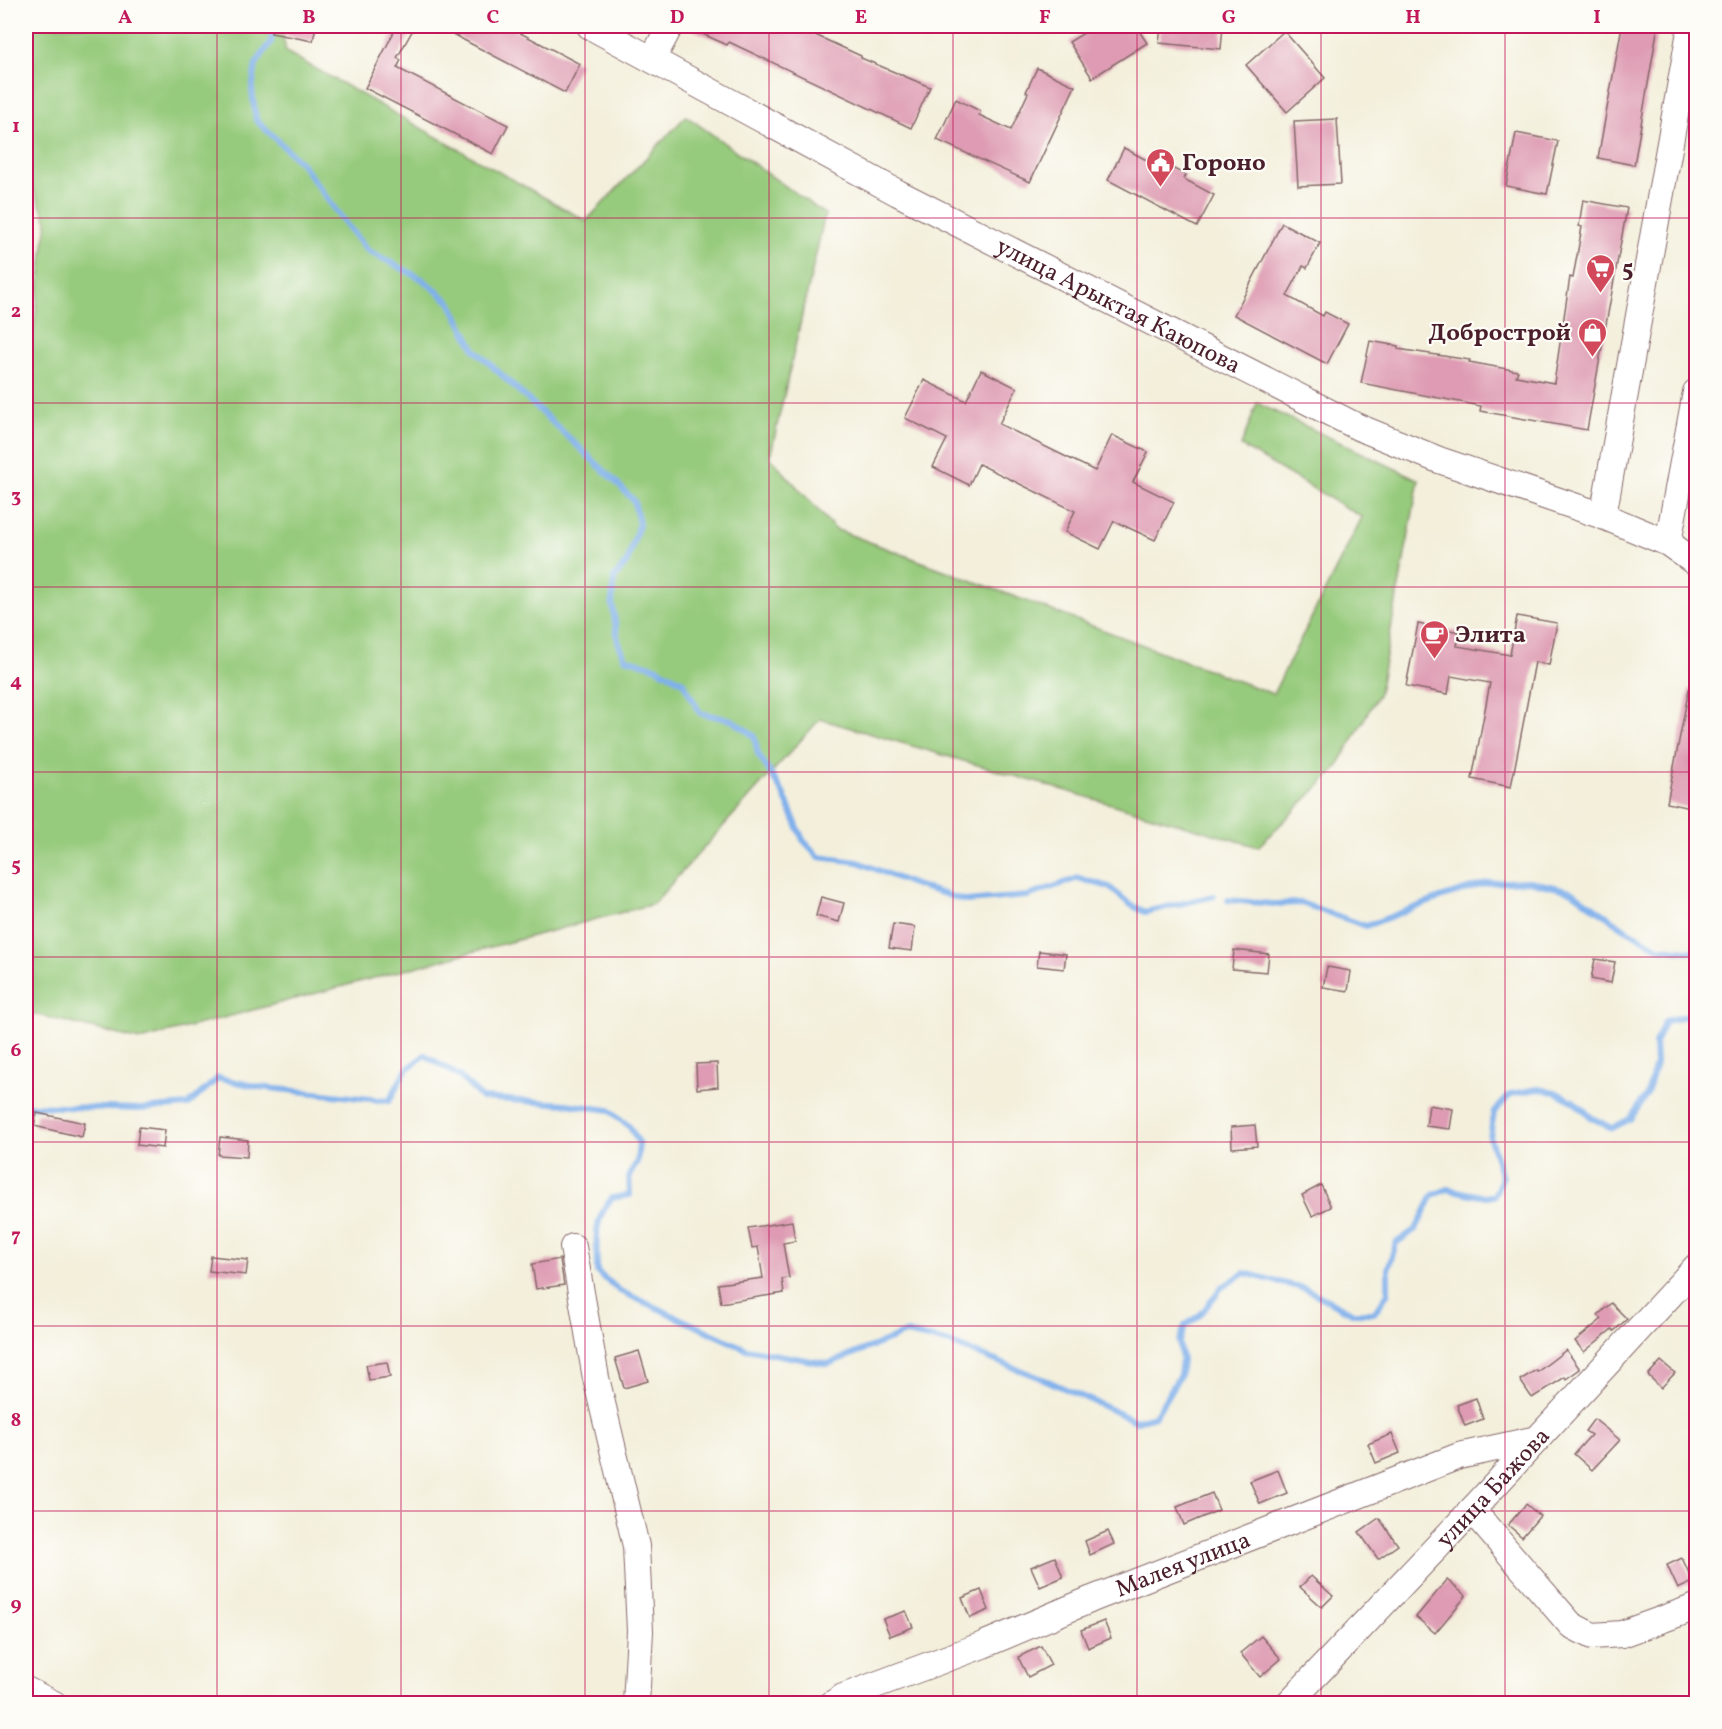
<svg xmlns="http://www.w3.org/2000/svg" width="1722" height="1729" font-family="Vollkorn,serif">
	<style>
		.green { fill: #96ca7b; stroke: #707453; stroke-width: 1.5 }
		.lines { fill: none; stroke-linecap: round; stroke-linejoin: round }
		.stream { stroke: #80b0eb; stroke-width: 6 }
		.building { fill: #de9bb3 }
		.minor-casing { stroke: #856869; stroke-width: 28 }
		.minor { stroke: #fff; stroke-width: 26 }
		.grid { fill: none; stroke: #c2185b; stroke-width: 1.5; stroke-opacity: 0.55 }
		.labels { text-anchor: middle; stroke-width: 4.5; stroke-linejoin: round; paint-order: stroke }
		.poi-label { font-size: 24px; font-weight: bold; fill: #4a1f2b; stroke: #fdfcf7; text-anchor: start }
		.street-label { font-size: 24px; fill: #4a1f2b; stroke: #fdfcf7 }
		.neatline { fill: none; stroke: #c2185b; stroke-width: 2 }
		.grid-label { font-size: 20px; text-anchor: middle; font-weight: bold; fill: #c2185b }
	</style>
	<rect width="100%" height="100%" fill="#fdfcf7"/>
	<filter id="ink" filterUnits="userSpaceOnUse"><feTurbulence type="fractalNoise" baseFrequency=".0167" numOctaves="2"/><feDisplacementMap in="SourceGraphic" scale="12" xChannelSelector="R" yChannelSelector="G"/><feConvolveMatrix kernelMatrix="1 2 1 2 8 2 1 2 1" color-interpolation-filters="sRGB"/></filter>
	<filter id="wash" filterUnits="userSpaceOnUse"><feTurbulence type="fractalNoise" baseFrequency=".008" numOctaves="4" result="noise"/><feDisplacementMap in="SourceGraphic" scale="24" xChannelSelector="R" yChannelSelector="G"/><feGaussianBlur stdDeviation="1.35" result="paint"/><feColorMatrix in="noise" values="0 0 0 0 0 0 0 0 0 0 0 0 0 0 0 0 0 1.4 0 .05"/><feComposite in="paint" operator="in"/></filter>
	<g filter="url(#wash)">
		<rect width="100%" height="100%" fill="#f3efdb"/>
		<!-- green -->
		<polygon class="green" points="26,26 281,26 286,52 586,221 686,116 825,214 770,457 835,529 1273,694 1362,517 1241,446 1257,403 1419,480 1379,693 1336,769 1258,847 820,719 653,904 140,1040 26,1012 26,393 47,221 26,172"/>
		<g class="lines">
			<!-- stream -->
			<g class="stream">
				<polyline points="273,26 271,42 256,64 252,90 256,120 301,163 348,227 367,250 422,279 450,302 475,350 612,478 634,501 639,524 627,562 614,578 612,603 618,641 625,658 655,667 683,682 700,713 732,720 754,736 758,754 783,793 803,840 819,857 858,862 912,884 966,901 1028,896 1078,878 1109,887 1131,905 1145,912 1214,896"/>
				<polyline points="1228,900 1273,904 1301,903 1366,926 1440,898 1487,883 1529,881 1571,891 1625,929 1659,948 1696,952"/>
				<path d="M26,1106L141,1109L188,1105L218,1078L259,1087L389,1101L406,1070L425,1055L459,1076L482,1098L566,1104L609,1110L629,1126L639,1143L637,1162L629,1175L630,1195L612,1198C592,1221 597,1242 597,1272L620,1291L746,1349L828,1364L906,1333L947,1342L1048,1381L1136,1421L1155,1416L1180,1375L1182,1360L1179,1342L1185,1326L1201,1314L1221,1288L1244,1273L1306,1289L1352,1313H1374L1388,1293V1269L1396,1243L1416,1229L1433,1195L1448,1189L1480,1196H1494L1502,1178L1490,1138L1494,1112L1511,1094L1538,1089L1555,1092L1573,1101L1592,1118L1612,1128L1630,1119L1647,1094L1656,1064L1655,1043L1665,1021L1685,1016L1696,1015"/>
			</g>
		</g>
		<g id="blocks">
			<!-- building -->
			<g class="building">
				<polygon points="271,26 316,26 313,41 271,33"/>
				<polygon points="397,26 415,26 397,58 401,60 397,68 508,125 493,154 365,88"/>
				<polygon points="437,26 507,26 580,64 565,93"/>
				<polygon points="685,26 801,26 812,30 811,33 861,56 861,58 930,87 911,128 729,42 727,45"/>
				<polygon points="1095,26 1136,26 1147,43 1092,78 1069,42"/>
				<polygon points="1161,26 1223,26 1221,49 1159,43"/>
				<polygon points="1622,26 1658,26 1634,165 1598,158"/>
				<polygon points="1284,31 1325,78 1287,112 1246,65"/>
				<polygon points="1037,68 1075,86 1030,182 937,140 956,99 980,111 979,115 1011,130 1028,93 1026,92"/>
				<polygon points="1337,119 1341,184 1298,186 1294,121"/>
				<polygon points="1516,133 1558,141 1547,194 1506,186"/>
				<polygon points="1124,148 1154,164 1156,160 1186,175 1184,179 1214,195 1197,227 1108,180"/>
				<polygon points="1583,200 1627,208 1587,430 1480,411 1481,406 1361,383 1370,341 1398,346 1398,349 1470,360 1469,362 1518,371 1516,376 1554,383 1570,277 1573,278 1582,227 1579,226"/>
				<polygon points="1282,223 1320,243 1307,268 1303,266 1287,296 1323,316 1325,312 1348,324 1327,364 1234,315"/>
				<polygon points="981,370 1017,388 999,424 1095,471 1112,435 1148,452 1133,482 1174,502 1155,540 1114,521 1100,549 1065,532 1075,511 979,464 969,485 933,467 947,439 905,418 924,380 966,401"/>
				<polygon points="1517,616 1557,623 1549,665 1535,662 1511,787 1472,779 1490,683 1451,676 1448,694 1406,686 1418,624 1460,632 1457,646 1510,655"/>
				<polygon points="1689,689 1696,689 1696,809 1667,803"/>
				<polygon points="821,897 844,903 839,922 816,916"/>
				<polygon points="893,924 915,927 912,951 889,948"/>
				<polygon points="1234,950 1269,954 1267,972 1232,969"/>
				<polygon points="1039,951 1066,954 1064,969 1037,966"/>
				<polygon points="1595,959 1615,962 1611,983 1591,979"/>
				<polygon points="1327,967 1351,971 1348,991 1323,987"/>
				<polygon points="717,1063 718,1087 697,1089 696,1064"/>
				<polygon points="1429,1105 1453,1109 1450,1129 1426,1126"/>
				<polygon points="37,1113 85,1123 82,1137 34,1126"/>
				<polygon points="1255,1125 1257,1146 1232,1148 1231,1127"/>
				<polygon points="139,1127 165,1130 163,1148 137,1145"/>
				<polygon points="220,1137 248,1140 247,1157 218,1155"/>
				<polygon points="1321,1185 1331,1207 1312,1216 1302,1195"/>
				<polygon points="792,1221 795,1241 783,1243 789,1278 782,1279 784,1293 721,1303 718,1284 763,1278 758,1247 752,1248 748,1228"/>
				<polygon points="211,1256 248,1260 246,1275 209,1271"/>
				<polygon points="560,1259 564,1285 536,1289 532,1264"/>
				<polygon points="1611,1303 1627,1319 1614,1331 1612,1329 1584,1352 1575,1341 1602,1319 1598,1315"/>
				<polygon points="1566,1350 1580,1369 1566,1379 1565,1377 1532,1398 1520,1380 1536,1370 1537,1372"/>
				<polygon points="639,1351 648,1381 624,1388 615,1358"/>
				<polygon points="1661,1361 1675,1373 1661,1388 1648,1375"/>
				<polygon points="387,1362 390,1377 369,1380 366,1365"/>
				<polygon points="1476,1398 1483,1419 1465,1426 1457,1405"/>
				<polygon points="1594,1419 1620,1440 1592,1470 1574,1454 1591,1435 1585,1431"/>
				<polygon points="1392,1434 1400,1453 1376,1463 1368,1444"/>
				<polygon points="1278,1470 1287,1493 1260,1504 1250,1481"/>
				<polygon points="1212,1493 1219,1510 1184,1525 1177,1507"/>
				<polygon points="1526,1504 1540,1516 1522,1537 1508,1525"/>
				<polygon points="1379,1518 1398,1545 1378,1559 1359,1532"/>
				<polygon points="1108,1531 1114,1544 1090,1555 1085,1541"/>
				<polygon points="1055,1557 1063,1577 1040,1587 1031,1567"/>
				<polygon points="1682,1558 1693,1582 1678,1589 1667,1565"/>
				<polygon points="1311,1576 1333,1596 1322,1607 1300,1587"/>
				<polygon points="1447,1580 1466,1596 1435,1633 1416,1617"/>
				<polygon points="981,1590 989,1610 970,1618 962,1598"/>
				<polygon points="906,1611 913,1627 890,1636 883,1619"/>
				<polygon points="1104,1621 1111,1638 1088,1648 1081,1630"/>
				<polygon points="1261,1636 1281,1659 1260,1677 1240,1653"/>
				<polygon points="1041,1646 1051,1665 1028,1677 1018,1657"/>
			</g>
		</g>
	</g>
	<g filter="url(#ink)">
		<use href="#blocks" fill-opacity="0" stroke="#856869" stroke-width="1.5"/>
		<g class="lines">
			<defs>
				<g id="minor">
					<path id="s1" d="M590,26L898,193L1358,427L1439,460L1603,516L1668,543L1696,563"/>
					<polyline points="653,58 670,26"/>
					<polyline points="1603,516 1691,26"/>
					<polyline points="1668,543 1696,392"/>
					<polyline points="573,1247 596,1378 636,1546 640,1631 636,1704"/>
					<polyline points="1472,1510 1571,1625 1592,1636 1622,1634 1696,1607"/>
					<polyline points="26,1690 54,1704"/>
					<path id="s2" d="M832,1704L843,1697L983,1645L1092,1599L1459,1456L1537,1439"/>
					<path id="s3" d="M1288,1704L1472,1510L1696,1267"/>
				</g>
			</defs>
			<!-- minor casing -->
			<use href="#minor" class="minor-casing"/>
			<!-- minor -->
			<use href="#minor" class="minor"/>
		</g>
	</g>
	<!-- grid -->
	<path class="grid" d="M217,26V1704M401,26V1704M585,26V1704M769,26V1704M953,26V1704M1137,26V1704M1321,26V1704M1505,26V1704M26,218H1696M26,403H1696M26,587H1696M26,772H1696M26,957H1696M26,1142H1696M26,1326H1696M26,1511H1696"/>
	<!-- icons -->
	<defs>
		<symbol id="civic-pin" viewBox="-11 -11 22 30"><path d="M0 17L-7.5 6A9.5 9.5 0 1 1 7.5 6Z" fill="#d1495b" stroke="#fdfcf7"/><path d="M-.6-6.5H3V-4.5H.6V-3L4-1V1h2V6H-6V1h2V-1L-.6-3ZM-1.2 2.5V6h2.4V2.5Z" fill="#fff"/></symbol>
		<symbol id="supermarket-pin" viewBox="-11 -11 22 30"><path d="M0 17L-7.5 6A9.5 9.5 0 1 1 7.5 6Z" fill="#d1495b" stroke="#fdfcf7"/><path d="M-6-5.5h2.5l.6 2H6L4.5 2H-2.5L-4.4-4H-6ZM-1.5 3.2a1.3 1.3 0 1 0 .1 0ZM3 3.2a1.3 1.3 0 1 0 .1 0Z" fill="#fff"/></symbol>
		<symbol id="shop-pin" viewBox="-11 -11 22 30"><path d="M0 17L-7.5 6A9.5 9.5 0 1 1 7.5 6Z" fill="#d1495b" stroke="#fdfcf7"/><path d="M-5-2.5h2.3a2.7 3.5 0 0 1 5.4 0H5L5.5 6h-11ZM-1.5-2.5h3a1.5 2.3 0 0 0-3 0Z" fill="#fff"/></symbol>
		<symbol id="cafe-pin" viewBox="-11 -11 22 30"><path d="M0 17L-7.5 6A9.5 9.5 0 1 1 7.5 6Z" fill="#d1495b" stroke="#fdfcf7"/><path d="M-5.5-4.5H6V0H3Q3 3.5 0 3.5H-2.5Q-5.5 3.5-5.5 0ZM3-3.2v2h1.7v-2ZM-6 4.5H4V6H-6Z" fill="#fff"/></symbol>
	</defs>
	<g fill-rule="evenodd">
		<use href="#civic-pin" x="1144" y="146" width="33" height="45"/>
		<use href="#supermarket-pin" x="1584" y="252" width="33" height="45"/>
		<use href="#shop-pin" x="1576" y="316" width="33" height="45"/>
		<use href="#cafe-pin" x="1418" y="618" width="33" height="45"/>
	</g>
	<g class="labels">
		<!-- poi labels -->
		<g class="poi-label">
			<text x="1182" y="170">Гороно</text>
			<text x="1622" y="276">5</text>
			<text x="1571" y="340" text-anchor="end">Добрострой</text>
			<text x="1455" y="642">Элита</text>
		</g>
		<!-- street labels -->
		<g class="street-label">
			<text dy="8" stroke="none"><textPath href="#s1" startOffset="598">улица Арыктая Каюпова</textPath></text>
			<text dy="8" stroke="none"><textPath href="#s3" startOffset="298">улица Бажова</textPath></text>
			<text dy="8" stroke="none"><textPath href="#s2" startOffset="378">Малея улица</textPath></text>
		</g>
	</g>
	<!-- margin -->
	<rect width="1722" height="1729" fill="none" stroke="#fdfcf7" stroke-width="66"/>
	<rect x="33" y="33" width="1656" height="1663" class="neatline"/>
	<g class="grid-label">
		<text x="125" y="23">A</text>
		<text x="309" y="23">B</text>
		<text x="493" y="23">C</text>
		<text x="677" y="23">D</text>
		<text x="861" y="23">E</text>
		<text x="1045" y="23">F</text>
		<text x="1229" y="23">G</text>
		<text x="1413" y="23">H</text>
		<text x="1597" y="23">I</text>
		<text x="16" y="132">1</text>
		<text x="16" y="317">2</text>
		<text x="16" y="502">3</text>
		<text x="16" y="687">4</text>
		<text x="16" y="871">5</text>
		<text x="16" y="1056">6</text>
		<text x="16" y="1241">7</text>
		<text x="16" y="1426">8</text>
		<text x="16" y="1610">9</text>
	</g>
</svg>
